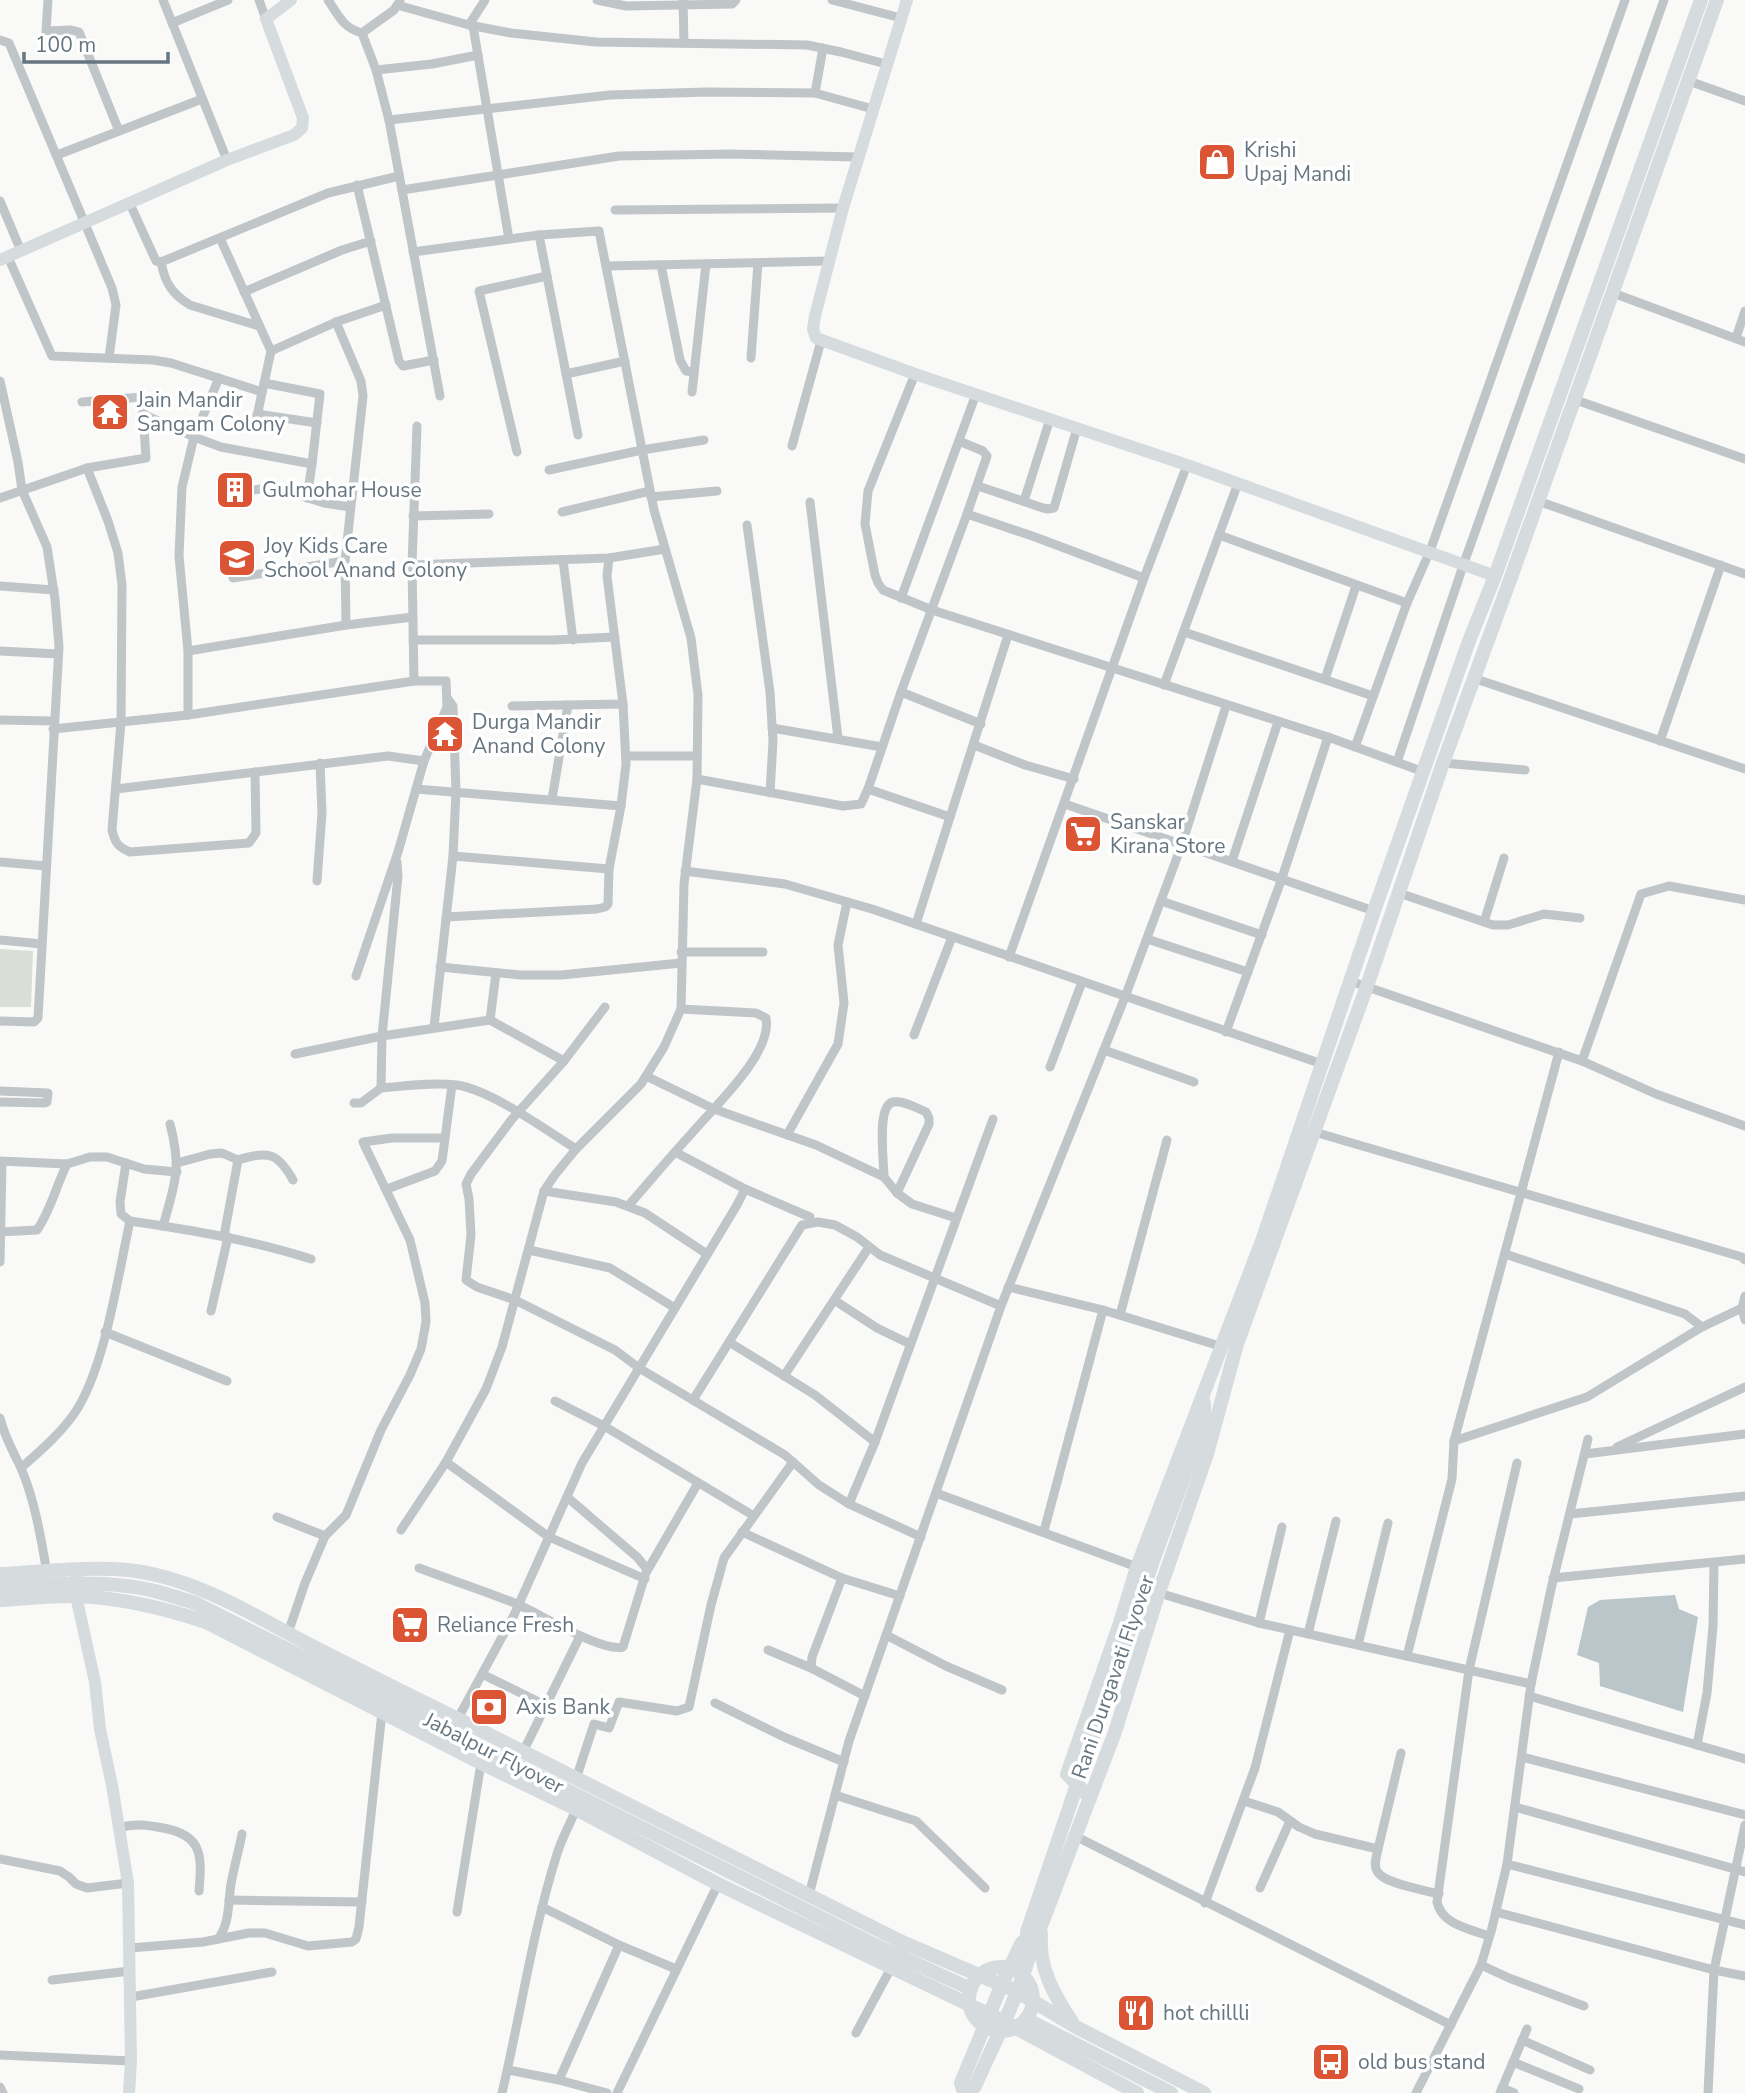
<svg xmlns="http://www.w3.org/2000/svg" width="1745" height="2093" font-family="'Nunito Sans',sans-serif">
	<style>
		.green { fill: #d9ded6 }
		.water { fill: #bac6ca }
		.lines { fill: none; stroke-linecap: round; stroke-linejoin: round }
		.street { stroke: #c0c5c8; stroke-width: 9 }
		.secondary { stroke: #d6dbde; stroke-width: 12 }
		.primary { stroke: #d6dbde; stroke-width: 14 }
		.labels { text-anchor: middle; stroke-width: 7; stroke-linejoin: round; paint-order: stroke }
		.poi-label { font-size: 21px; fill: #667680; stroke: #fff; text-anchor: start }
		.street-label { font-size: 21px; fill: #667680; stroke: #fff }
	</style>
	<rect width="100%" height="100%" fill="#f9f9f7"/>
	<!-- green -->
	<polygon class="green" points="0,949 33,951 31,1007 0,1007"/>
	<!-- water -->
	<polygon class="water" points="1675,1595 1679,1609 1698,1617 1683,1712 1600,1686 1599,1663 1577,1655 1588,1607 1600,1600"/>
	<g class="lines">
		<!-- street -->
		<g class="street">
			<polyline points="48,0 46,31 71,30 79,32 119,131"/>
			<polyline points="163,0 227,160"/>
			<polyline points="259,0 266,19"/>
			<path d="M328,0C339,16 343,28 362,33L394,10L400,1"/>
			<polyline points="597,0 626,6 732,4 736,0"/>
			<polyline points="683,0 684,43"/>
			<polyline points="832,0 901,18"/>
			<polyline points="397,5 469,25 511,33 596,42 807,45 841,52 886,64"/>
			<polyline points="172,23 228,0"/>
			<polyline points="469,25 485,0"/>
			<polyline points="473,26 509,239"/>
			<polyline points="362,33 376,70 389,120 440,396"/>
			<polyline points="0,40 9,43 112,288 116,305 109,358"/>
			<polyline points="376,70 432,64 478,55"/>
			<polyline points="1689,81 1745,101"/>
			<polyline points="815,93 823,48"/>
			<polyline points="389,120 610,95 706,92 815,93 873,109"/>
			<polyline points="57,155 202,99"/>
			<polyline points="357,185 399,361 403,366 434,360"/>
			<polyline points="402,190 619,156 730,154 857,157"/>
			<polyline points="0,201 21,251"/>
			<polyline points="130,204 156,261 161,262 328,193 399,176"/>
			<polyline points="615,210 843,208"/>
			<polyline points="539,235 578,435"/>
			<polyline points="220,238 271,351 256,421"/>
			<polyline points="8,257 52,356 153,360 171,363 262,392"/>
			<path d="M161,262C165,283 172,294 190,305L259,326"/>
			<polyline points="661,265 680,360 686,371 694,372"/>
			<polyline points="607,266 828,261"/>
			<polyline points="244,292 342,250 371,241"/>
			<polyline points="1613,293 1745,342"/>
			<polyline points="336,322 361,381 363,396 345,561 346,625"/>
			<polyline points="1736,338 1745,311"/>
			<polyline points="271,351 336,322 386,305"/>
			<polyline points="751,358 758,263"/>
			<polyline points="566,374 625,361"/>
			<polyline points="915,374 868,491 865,524 875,575 878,583 883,590 932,610 1328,737 1424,772"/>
			<polyline points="0,381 18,462 22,490 47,547 55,599 59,647 38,1018 34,1022 0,1021"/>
			<polyline points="264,383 320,394 312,464"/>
			<polyline points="692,392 706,264"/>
			<polyline points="1573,399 1745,459"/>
			<polyline points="143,414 194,437 221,447 312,464 307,498"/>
			<polyline points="257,414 317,423"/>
			<polyline points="959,441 983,451 987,456 967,514"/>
			<polyline points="792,446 821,341"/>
			<polyline points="517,452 479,291 547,276"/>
			<path d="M87,468L108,521L118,553L122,585L121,722L112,830C115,843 118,847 130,852L249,843L256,833L255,772"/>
			<polyline points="549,470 642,450 704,440"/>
			<polyline points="978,486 1043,508 1048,509 1054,508 1077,428"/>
			<polyline points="228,494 267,488 280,489 324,503 350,507"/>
			<polyline points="651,497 717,491"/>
			<polyline points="0,498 87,468 146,458 142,397 82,402"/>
			<polyline points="1024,501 1050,419"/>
			<polyline points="1538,501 1745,574"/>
			<polyline points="810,502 838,738"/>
			<polyline points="562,512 650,491"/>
			<polyline points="413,516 489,514"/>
			<polyline points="747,525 770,692 773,741 770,793"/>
			<polyline points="1219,535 1407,603"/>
			<polyline points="563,560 573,640"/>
			<polyline points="412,565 609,558 665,549"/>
			<polyline points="233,578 345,561"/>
			<polyline points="0,586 54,590"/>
			<polyline points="901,598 976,394"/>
			<polyline points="1184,632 1373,696"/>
			<polyline points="413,640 553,640 615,637"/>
			<polyline points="0,651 58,654"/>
			<polyline points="188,651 346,625 413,617"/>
			<polyline points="1473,678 1745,769"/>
			<polyline points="1325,679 1356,586"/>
			<polyline points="414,681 412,565 417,426"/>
			<polyline points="1164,685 1238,483"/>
			<polyline points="901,692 981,724"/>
			<polyline points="512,706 623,704"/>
			<polyline points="188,715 188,651 179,556 182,487 194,437 219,378"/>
			<polyline points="0,720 53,721"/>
			<polyline points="772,728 882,747"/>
			<polyline points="53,729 188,715 414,681 446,681 447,707 424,761 398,852 356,976"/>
			<polyline points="1660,741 1721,565"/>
			<polyline points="974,745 1025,765 1074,779"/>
			<polyline points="1355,747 1407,603 1430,551 1625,0"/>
			<polyline points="626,756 697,756"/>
			<polyline points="1397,762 1464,563 1664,0"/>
			<polyline points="1443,763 1525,770"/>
			<polyline points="697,779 843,806 861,804 868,789"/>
			<polyline points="116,789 388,756 424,761"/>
			<polyline points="416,789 621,806"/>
			<polyline points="552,799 568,705"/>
			<polyline points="1065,804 1374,911"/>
			<polyline points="950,817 868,789 901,692 967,514 1035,537 1144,578"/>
			<polyline points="453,856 609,869"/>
			<polyline points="1232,861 1278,722"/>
			<polyline points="0,862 46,866"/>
			<path d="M397,862L398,876L382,1036L381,1088C405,1086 432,1082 457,1085C491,1090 546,1130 576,1149"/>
			<polyline points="685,871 785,884 872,909 1322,1064"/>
			<polyline points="317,881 322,813 320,763"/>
			<polyline points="1399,893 1493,925 1508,925 1544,914 1580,918"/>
			<polyline points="1161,901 1262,935"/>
			<polyline points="446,917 597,909 605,907 608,904 609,869 621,806 626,764 623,704 607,576 609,558"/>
			<polyline points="1484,922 1504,858"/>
			<polyline points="916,924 1008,635"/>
			<polyline points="1147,939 1248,972"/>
			<polyline points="0,940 42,944"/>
			<polyline points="681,952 763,952"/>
			<polyline points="1009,957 1144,578 1187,465"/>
			<polyline points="440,967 520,975 561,975 681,963"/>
			<polyline points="1350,981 1582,1061 1641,894 1669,886 1745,900"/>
			<polyline points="605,1007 564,1061 512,1119 471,1174 466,1184 469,1199 471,1235 466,1280 477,1287 515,1300 615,1350 639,1368 785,1455 819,1485 849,1504 921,1537"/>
			<polyline points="490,1020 496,973"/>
			<polyline points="434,1027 453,856 456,791 453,706 448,699"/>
			<polyline points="1226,1032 1282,878 1328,737"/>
			<polyline points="914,1035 952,937"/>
			<polyline points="1104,1050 1194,1082"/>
			<polyline points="295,1054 382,1036 490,1020 564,1061"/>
			<polyline points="1582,1061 1656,1094 1745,1126"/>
			<polyline points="1050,1067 1082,982"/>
			<polyline points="646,1076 714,1109 816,1145 884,1177 897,1193 912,1204 956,1218"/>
			<polyline points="0,1091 48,1093 47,1102 45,1103 0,1102"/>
			<polyline points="354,1103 361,1103 381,1088"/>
			<polyline points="1311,1131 1742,1257 1745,1260"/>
			<polyline points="787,1135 838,1044 844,1003 838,945 847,902"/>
			<polyline points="675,1152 745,1189 810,1217"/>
			<polyline points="0,1161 67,1164 90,1157 107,1157 144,1169 177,1172"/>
			<polyline points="126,1163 120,1202 121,1214 130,1221"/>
			<path d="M177,1163L210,1154L222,1153L238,1160C268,1150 278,1153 293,1180"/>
			<path d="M884,1177C884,1162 876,1106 893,1102C903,1100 917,1108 926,1112L929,1118V1124L897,1193"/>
			<polyline points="387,1189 435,1171 442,1161 452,1085"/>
			<polyline points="544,1191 616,1202 645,1213 707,1254"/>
			<path d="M628,1206C649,1182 670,1157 692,1133C713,1108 773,1053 766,1018L756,1013L681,1009"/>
			<path d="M163,1226C175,1183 182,1169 170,1124"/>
			<path d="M0,1232L37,1230C51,1210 56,1186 67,1164"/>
			<polyline points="224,1236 238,1160"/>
			<polyline points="529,1250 610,1268 675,1308"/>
			<polyline points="1505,1254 1685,1314 1702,1327"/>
			<polyline points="0,1262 2,1162"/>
			<polyline points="1008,1287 1103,1310 1223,1347"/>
			<polyline points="1745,1296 1742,1308 1745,1320"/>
			<polyline points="834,1300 877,1328 910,1344"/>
			<polyline points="211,1311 228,1237"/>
			<polyline points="1120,1315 1167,1140"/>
			<polyline points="105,1332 227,1381"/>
			<polyline points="729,1342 815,1395 875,1442"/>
			<polyline points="784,1376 869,1247"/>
			<polyline points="693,1400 802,1225 818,1222 835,1225 857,1237 880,1255 1001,1306"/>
			<polyline points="555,1401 604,1426 754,1516"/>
			<path d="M0,1418C4,1436 13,1451 21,1468C35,1501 41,1538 47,1573"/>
			<polyline points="1454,1441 1587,1397 1702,1327 1742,1308"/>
			<polyline points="1617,1447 1745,1387"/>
			<polyline points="1585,1454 1745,1434"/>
			<polyline points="446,1462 549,1537 645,1579"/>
			<path d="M21,1468C40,1451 59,1435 74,1414C105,1369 118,1275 130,1221C191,1230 252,1240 311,1259"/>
			<polyline points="936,1493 1137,1567"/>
			<polyline points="849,1504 875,1442 993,1119"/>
			<polyline points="1570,1514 1745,1496"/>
			<polyline points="277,1517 325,1536"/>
			<polyline points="401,1530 446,1462 486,1389 502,1347 544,1191 554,1176 576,1149 641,1084 664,1047 681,1009 684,884 697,779 698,695 691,638 654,510 599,231 539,235 413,252"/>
			<polyline points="1044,1531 1103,1310"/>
			<polyline points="742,1532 842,1578 900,1596"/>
			<path d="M419,1568C451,1580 485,1591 517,1604C540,1614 601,1652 623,1647L647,1569L637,1557L567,1497"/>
			<polyline points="647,1571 698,1483"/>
			<polyline points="1553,1578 1745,1559"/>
			<polyline points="1139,1587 1259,1623 1531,1684"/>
			<polyline points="1259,1623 1282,1527"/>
			<polyline points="288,1633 305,1583 325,1536 346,1515 381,1430 410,1375 421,1349 426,1322 425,1303 410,1240 363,1142 392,1138 445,1138"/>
			<polyline points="1308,1634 1336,1521"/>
			<polyline points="886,1635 946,1666 1002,1690"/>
			<polyline points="1358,1645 1388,1523"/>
			<polyline points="768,1650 811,1668 865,1696"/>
			<polyline points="1407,1656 1452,1479 1454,1441 1559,1052"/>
			<polyline points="811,1668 812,1657 842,1578"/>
			<polyline points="482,1674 547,1706"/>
			<polyline points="1529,1696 1745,1759"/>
			<polyline points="715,1703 784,1737 844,1762"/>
			<polyline points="456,1722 514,1615 582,1463 737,1205 745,1189"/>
			<polyline points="1697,1745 1707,1693 1713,1626 1714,1563"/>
			<polyline points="523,1752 580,1636"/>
			<path d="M1401,1753L1378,1849C1377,1855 1373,1864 1377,1871C1383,1884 1425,1890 1439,1894"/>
			<polyline points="1522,1757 1745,1815"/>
			<polyline points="576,1779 594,1724 609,1728 619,1702 677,1711 689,1707 711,1605 724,1558 793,1462"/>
			<polyline points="835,1795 916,1821 985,1888"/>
			<polyline points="1244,1801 1278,1812 1299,1827 1315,1834 1378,1849"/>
			<polyline points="1515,1807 1745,1872"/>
			<path d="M119,1828C134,1823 147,1825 163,1828C203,1835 202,1856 199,1891"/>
			<polyline points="1075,1836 1451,2025"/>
			<polyline points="0,1859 60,1871 69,1877 76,1884 87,1888 128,1883"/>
			<polyline points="1507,1864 1745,1925"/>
			<polyline points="1260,1888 1290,1821"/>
			<polyline points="809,1895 849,1741 1001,1306 1125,997 1182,844 1226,706"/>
			<polyline points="229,1900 362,1902"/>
			<polyline points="1205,1903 1255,1768 1290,1630"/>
			<polyline points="542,1907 619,1945 676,1969"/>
			<polyline points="457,1912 481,1763"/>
			<polyline points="1496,1912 1714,1970 1745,1976"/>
			<path d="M1489,1936C1470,1929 1442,1925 1437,1902L1469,1670L1517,1463"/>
			<path d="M218,1939C230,1923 228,1903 231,1884C234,1867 239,1850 242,1834"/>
			<polyline points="130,1948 203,1942 249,1933 265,1933 308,1946 352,1942 356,1939 359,1927 382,1712"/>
			<polyline points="1481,1965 1509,1978 1584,2006"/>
			<polyline points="52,1980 130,1971"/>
			<polyline points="131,1997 272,1972"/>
			<polyline points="856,2033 891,1968"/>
			<polyline points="1522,2040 1590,2070"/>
			<polyline points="0,2055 131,2061"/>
			<polyline points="1513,2062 1579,2089"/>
			<polyline points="508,2070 559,2080 607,2093"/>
			<polyline points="559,2080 619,1945"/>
			<polyline points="0,2087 3,2093"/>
			<polyline points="1502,2088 1514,2093"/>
			<path d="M502,2093C521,2013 532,1933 557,1854C562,1837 572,1821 578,1804"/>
			<polyline points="617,2093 718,1884"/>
			<polyline points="1416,2093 1481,1965 1492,1928 1507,1864 1531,1684 1551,1589 1588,1439"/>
			<polyline points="1500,2093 1527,2029"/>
			<polyline points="1708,2093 1714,1970 1745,1825"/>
		</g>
		<!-- secondary -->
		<g class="secondary">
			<polyline points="907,0 843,208 815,316 813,329 816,338 915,374 1187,465 1495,576"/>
			<polyline points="0,260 227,160 294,135 302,128 303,118 266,19 291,0"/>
			<polyline points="77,1570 76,1596 95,1682 100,1729 112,1785 128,1883 131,2061 129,2093"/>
		</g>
		<!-- primary -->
		<g class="primary">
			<path d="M0,1574C42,1572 86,1566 128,1570C193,1577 254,1615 310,1645C359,1670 408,1695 458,1719L902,1942L1016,1991L1076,2027L1204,2093"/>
			<path d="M0,1587C41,1585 84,1581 126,1586C150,1588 172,1596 195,1603L871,1943L971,1989"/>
			<path d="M0,1600C25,1599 52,1595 77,1596C122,1598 164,1608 206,1622L481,1763L576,1809L718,1884L1003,2021L1137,2093"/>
			<polyline points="1090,1798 1067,1774 1120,1623 1137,1567 1262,1241 1374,911 1469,641 1495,576 1701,0"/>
			<path d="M1041,1934C1038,1967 1054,1995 1072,2022"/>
			<polyline points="1027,1938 1027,1932 1154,1558 1204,1423 1204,1403"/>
			<circle cx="1001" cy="1999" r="32"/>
			<polyline points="1026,2019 1171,2093"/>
			<polyline points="964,2093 961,2083 1002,1984 1021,1944 1035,1930 1041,1926 1115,1732 1159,1592 1207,1454 1237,1344 1367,986 1443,763 1510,580 1717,0"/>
			<path d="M969,2093L975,2086C997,2036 1026,1984 1035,1930"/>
		</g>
	</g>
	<!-- icons -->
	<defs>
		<symbol id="shop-square" viewBox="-11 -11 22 22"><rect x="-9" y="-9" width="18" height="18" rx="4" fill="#db5535" stroke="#fff"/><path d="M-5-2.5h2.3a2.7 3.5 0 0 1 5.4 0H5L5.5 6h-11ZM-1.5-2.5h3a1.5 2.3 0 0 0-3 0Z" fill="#fff"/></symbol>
		<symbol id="temple-square" viewBox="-11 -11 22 22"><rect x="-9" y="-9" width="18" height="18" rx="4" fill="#db5535" stroke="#fff"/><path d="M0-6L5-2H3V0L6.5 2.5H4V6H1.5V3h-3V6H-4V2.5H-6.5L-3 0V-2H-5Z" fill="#fff"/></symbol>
		<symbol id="building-square" viewBox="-11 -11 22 22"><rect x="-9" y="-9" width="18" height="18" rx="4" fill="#db5535" stroke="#fff"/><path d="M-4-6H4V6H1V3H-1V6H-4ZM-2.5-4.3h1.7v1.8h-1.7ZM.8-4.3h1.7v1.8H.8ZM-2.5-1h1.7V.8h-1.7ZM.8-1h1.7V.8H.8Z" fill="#fff"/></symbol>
		<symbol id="school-square" viewBox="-11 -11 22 22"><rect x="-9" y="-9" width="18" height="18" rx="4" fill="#db5535" stroke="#fff"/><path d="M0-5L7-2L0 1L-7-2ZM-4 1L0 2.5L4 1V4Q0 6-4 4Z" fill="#fff"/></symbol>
		<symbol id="supermarket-square" viewBox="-11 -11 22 22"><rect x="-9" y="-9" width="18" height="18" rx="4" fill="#db5535" stroke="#fff"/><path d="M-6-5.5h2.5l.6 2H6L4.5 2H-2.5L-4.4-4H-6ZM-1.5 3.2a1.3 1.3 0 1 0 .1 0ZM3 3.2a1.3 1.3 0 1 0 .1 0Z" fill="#fff"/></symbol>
		<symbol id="bank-square" viewBox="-11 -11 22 22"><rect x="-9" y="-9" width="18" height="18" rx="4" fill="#db5535" stroke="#fff"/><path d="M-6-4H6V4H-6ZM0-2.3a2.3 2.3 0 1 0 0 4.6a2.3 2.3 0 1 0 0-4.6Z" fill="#fff"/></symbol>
		<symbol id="restaurant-square" viewBox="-11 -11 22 22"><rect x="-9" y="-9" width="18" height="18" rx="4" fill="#db5535" stroke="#fff"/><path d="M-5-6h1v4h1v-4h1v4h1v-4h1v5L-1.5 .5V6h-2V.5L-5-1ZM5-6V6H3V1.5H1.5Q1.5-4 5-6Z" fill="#fff"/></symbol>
		<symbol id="bus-square" viewBox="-11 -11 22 22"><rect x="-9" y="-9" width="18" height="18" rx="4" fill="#db5535" stroke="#fff"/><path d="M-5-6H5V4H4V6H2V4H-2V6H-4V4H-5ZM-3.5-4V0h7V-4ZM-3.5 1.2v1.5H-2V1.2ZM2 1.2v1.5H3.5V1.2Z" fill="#fff"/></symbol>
	</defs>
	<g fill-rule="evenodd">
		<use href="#shop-square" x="1195" y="140" width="44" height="44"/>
		<use href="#temple-square" x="88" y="390" width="44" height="44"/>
		<use href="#building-square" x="213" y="468" width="44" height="44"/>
		<use href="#school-square" x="215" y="536" width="44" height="44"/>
		<use href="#temple-square" x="423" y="712" width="44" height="44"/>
		<use href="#supermarket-square" x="1061" y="812" width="44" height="44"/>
		<use href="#supermarket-square" x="388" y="1603" width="44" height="44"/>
		<use href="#bank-square" x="467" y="1685" width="44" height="44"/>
		<use href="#restaurant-square" x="1114" y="1991" width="44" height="44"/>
		<use href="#bus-square" x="1309" y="2040" width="44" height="44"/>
	</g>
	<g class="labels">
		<!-- poi labels -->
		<g class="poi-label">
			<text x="1244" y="157">Krishi<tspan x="1244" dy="24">Upaj Mandi</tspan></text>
			<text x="137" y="407">Jain Mandir<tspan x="137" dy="24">Sangam Colony</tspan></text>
			<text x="262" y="497">Gulmohar House</text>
			<text x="264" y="553">Joy Kids Care<tspan x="264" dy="24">School Anand Colony</tspan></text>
			<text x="472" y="729">Durga Mandir<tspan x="472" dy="24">Anand Colony</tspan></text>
			<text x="1110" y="829">Sanskar<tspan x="1110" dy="24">Kirana Store</tspan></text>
			<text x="437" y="1632">Reliance Fresh</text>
			<text x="516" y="1714">Axis Bank</text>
			<text x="1163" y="2020">hot chillli</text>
			<text x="1358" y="2069">old bus stand</text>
		</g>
		<!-- street labels -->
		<g class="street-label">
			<text transform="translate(1113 1677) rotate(-71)" y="7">Rani Durgavati Flyover</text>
			<text transform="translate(494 1753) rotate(27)" y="7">Jabalpur Flyover</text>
		</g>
	</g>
	<!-- scale -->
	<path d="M24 52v10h144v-10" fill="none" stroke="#667680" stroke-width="3.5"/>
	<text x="35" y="52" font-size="21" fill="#667680" stroke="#ffffff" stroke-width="5" paint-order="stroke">100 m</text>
</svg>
